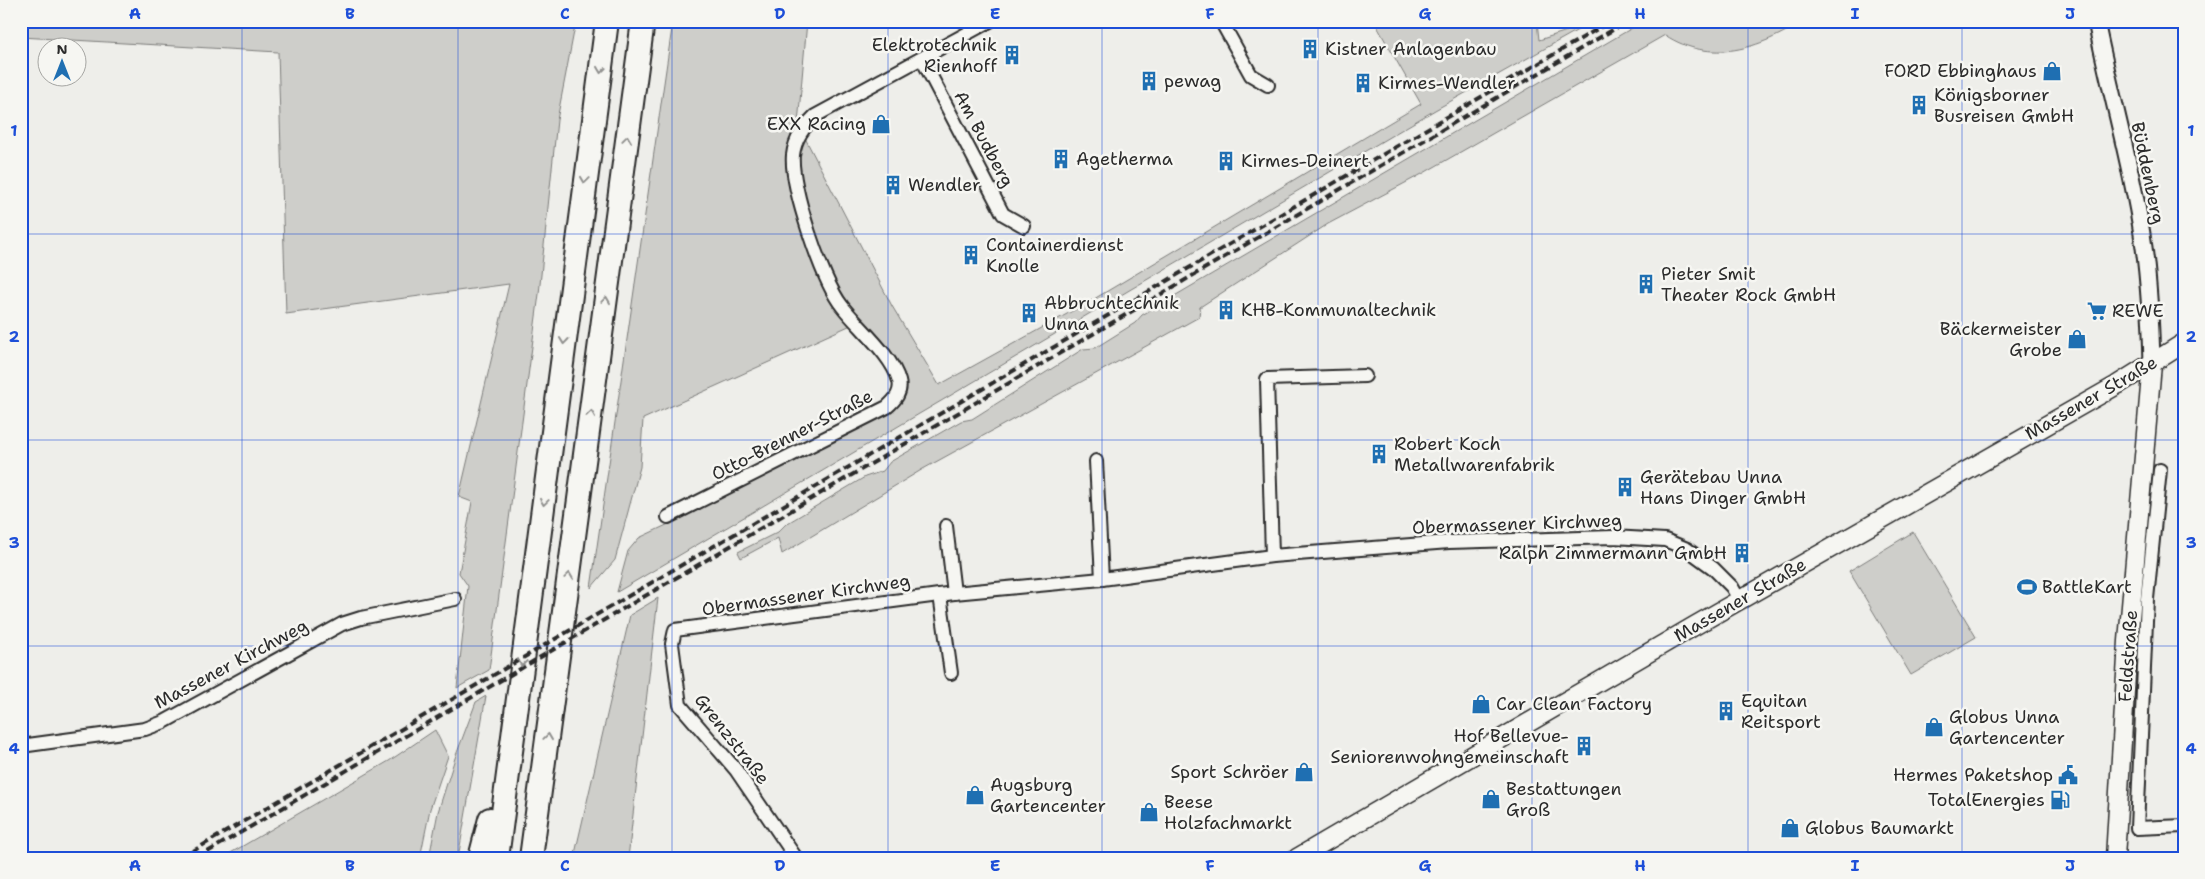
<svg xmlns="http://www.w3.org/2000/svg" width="2205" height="879" font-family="'Shantell Sans',sans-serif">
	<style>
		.green { fill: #cececa; stroke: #7c7c7a }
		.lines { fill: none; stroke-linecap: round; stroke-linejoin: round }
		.minor-casing { stroke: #2b2b2b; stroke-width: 16 }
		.tertiary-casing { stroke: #2b2b2b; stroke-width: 19 }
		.secondary-casing { stroke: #2b2b2b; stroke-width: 21 }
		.motorway-casing { stroke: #2b2b2b; stroke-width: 26 }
		.minor { stroke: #f6f6f2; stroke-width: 12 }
		.tertiary { stroke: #f6f6f2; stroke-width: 15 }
		.secondary { stroke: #f6f6f2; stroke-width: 18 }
		.motorway { stroke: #f6f6f2; stroke-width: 22 }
		.rail { stroke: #2b2b2b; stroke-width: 4; stroke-dasharray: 8 4; stroke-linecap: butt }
		.oneway { stroke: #90908e }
		.grid { fill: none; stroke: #1d4ed8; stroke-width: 1; stroke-opacity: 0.55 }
		.labels { text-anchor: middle; stroke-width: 5; stroke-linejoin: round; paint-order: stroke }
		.poi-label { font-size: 18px; fill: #2b2b2b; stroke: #f6f6f2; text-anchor: start }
		.street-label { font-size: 18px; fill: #2b2b2b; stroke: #f6f6f2 }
		.neatline { fill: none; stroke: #1d4ed8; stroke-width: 2 }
		.grid-label { font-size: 16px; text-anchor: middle; font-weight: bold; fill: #1d4ed8 }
	</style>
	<rect width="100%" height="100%" fill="#eeeeea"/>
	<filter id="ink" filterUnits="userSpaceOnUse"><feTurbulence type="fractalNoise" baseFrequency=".02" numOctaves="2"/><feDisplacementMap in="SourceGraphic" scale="10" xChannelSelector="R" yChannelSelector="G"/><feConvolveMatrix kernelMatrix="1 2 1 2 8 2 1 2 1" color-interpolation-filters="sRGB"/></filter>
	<g filter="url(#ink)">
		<!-- green -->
		<g class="green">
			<polygon points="21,21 576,21 557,120 539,294 489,670 457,688 468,586 459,573 472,502 459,497 509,284 286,314 278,52 21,37"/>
			<path d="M673,21H807L798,124C789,140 788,153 790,171L851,325L643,419L640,467L615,560L591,588Z"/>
			<polygon points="1374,21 1537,21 1539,40 1567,31 1583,21 1594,21 1435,110 617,592 628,551 639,538 690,514 868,422 901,403 906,392 905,380 896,363 860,321 832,281 802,191 798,158 800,146 805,138 892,306 939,385 1094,299 1421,104"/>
			<path d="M1644,21H1803C1759,49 1711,65 1665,35L1422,174L1328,224L1200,307L1199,317L923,469L782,554L778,538L741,558L738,552L778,532L786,524L865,477L883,471L890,462L961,421L972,419L1083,349L1095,348L1135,323L1142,315Z"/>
			<polygon points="1913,532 1976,637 1911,675 1849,571"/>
			<polygon points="658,598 628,858 574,858 630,615"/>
			<polygon points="486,696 458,858 429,858 438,812 455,758 476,702"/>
			<polygon points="435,730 448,756 430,809 420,858 222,858 389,761"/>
		</g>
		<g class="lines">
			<defs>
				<g id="minor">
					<polyline points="1221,21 1251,75 1268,85"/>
					<polyline points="922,59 1003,214 1024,226"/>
					<polyline points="1096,461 1102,579"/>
					<polyline points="2160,470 2147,599 2137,828 2184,826"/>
					<path d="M668,517L887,407C895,400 902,392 899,381C892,355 858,327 842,306C822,281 790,185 793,155C795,138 804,127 815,116L990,21"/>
					<polyline points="946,526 954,593"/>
					<polyline points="1272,556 1267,379 1365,376"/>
					<polyline points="940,595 951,673"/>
					<polyline points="21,746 145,729 164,722 342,624 361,618 455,599"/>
					<polyline points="796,858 736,770 680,705 672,644 675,630 954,593 1102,579 1272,556 1449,542 1613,537 1665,540 1687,549 1713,568 1732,587 1740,601"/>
				</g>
				<path id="tertiary" d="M2096,21C2110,92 2131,163 2142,234C2149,277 2151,321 2152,364"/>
				<g id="secondary">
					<polyline points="1297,858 1696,625 2117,385 2184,343"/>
					<polyline points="2115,858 2128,641 2152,364"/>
				</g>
				<g id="motorway">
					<polyline points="480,858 490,819"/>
					<path d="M497,858C532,579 569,300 607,21"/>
					<polyline points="531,858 643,21"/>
				</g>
			</defs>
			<!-- minor casing -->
			<use href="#minor" class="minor-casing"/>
			<!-- tertiary casing -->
			<use href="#tertiary" class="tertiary-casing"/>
			<!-- secondary casing -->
			<use href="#secondary" class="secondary-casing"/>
			<!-- motorway casing -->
			<use href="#motorway" class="motorway-casing"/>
			<!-- minor -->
			<use href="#minor" class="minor"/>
			<!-- tertiary -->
			<use href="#tertiary" class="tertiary"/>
			<!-- secondary -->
			<use href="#secondary" class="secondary"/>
			<!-- motorway -->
			<use href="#motorway" class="motorway"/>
			<!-- rail -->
			<g class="rail">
				<polyline points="181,858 1611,21"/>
				<polyline points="197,858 1628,21"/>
			</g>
		</g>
		<!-- one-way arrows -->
		<defs><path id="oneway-chevron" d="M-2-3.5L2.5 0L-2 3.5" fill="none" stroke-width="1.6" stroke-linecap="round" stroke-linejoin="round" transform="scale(1.25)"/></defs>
		<g class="oneway">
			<use href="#oneway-chevron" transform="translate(601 70) rotate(98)"/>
			<use href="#oneway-chevron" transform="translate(627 139) rotate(-82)"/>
			<use href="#oneway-chevron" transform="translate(585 180) rotate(98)"/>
			<use href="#oneway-chevron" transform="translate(606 300) rotate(-82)"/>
			<use href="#oneway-chevron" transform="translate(564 341) rotate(96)"/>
			<use href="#oneway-chevron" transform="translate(591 414) rotate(-82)"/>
			<use href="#oneway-chevron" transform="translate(544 502) rotate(98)"/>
			<use href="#oneway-chevron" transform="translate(569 576) rotate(-82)"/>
			<use href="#oneway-chevron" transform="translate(522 663) rotate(98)"/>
			<use href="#oneway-chevron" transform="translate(548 737) rotate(-82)"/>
		</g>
	</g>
	<!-- grid -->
	<path class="grid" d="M242,21V858M458,21V858M672,21V858M888,21V858M1102,21V858M1318,21V858M1532,21V858M1748,21V858M1962,21V858M21,234H2184M21,440H2184M21,646H2184"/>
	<!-- icons -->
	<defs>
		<symbol id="building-bare" viewBox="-9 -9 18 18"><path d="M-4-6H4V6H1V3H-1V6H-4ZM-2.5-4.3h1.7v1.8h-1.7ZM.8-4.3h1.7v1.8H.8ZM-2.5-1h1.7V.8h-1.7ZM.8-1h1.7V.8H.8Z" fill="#1f6fb2" stroke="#f6f6f2" stroke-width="2.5" paint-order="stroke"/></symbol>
		<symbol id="shop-bare" viewBox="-9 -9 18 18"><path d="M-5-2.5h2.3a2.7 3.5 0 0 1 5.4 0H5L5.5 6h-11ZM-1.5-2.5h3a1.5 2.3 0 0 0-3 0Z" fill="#1f6fb2" stroke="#f6f6f2" stroke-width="2.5" paint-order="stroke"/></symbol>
		<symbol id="supermarket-bare" viewBox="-9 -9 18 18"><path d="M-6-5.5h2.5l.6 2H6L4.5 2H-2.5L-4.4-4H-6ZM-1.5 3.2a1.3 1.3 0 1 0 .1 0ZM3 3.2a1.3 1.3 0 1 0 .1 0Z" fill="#1f6fb2" stroke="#f6f6f2" stroke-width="2.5" paint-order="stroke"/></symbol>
		<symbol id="stadium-bare" viewBox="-9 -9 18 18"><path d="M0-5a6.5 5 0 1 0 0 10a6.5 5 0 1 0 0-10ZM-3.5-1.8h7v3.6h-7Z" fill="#1f6fb2" stroke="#f6f6f2" stroke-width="2.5" paint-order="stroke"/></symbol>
		<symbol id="civic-bare" viewBox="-9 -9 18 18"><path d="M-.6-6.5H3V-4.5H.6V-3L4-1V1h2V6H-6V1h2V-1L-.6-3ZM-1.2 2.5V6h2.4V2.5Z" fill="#1f6fb2" stroke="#f6f6f2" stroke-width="2.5" paint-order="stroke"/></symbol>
		<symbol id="fuel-bare" viewBox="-9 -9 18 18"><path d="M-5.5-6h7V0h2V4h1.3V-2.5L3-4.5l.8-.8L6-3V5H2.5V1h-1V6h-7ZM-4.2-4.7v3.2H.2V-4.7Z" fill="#1f6fb2" stroke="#f6f6f2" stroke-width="2.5" paint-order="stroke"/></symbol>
	</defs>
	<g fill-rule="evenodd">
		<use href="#building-bare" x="1296" y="35" width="28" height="28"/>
		<use href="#building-bare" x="998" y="41" width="28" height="28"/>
		<use href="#shop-bare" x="2038" y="57" width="28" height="28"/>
		<use href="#building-bare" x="1135" y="67" width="28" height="28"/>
		<use href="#building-bare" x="1349" y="69" width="28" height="28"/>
		<use href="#building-bare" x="1905" y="91" width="28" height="28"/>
		<use href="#shop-bare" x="867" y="110" width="28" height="28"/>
		<use href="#building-bare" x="1047" y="145" width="28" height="28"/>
		<use href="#building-bare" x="1212" y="147" width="28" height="28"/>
		<use href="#building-bare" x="879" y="171" width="28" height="28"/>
		<use href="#building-bare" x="957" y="241" width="28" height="28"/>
		<use href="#building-bare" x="1632" y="270" width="28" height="28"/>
		<use href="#building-bare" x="1212" y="296" width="28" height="28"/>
		<use href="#supermarket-bare" x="2083" y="297" width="28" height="28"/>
		<use href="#building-bare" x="1015" y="299" width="28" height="28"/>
		<use href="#shop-bare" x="2063" y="325" width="28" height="28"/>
		<use href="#building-bare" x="1365" y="440" width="28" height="28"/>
		<use href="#building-bare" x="1611" y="473" width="28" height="28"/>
		<use href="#building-bare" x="1728" y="539" width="28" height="28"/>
		<use href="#stadium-bare" x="2013" y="573" width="28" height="28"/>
		<use href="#shop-bare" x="1467" y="690" width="28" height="28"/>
		<use href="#building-bare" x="1712" y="697" width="28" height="28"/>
		<use href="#shop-bare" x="1920" y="713" width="28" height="28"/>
		<use href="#building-bare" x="1570" y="732" width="28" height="28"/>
		<use href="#shop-bare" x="1290" y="758" width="28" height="28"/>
		<use href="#civic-bare" x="2054" y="761" width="28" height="28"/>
		<use href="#shop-bare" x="961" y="781" width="28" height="28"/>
		<use href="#shop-bare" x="1477" y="785" width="28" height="28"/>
		<use href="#fuel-bare" x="2046" y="786" width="28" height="28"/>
		<use href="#shop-bare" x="1135" y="798" width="28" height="28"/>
		<use href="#shop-bare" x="1776" y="814" width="28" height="28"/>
	</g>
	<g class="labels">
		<!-- poi labels -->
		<g class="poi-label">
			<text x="997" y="51" text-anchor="end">Elektrotechnik<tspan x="997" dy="21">Rienhoff</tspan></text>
			<text x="1325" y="55">Kistner Anlagenbau</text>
			<text x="2037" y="77" text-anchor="end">FORD Ebbinghaus</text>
			<text x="1164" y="87">pewag</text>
			<text x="1378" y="89">Kirmes-Wendler</text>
			<text x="1934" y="101">Königsborner<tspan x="1934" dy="21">Busreisen GmbH</tspan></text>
			<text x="866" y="130" text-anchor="end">EXX Racing</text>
			<text x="1076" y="165">Agetherma</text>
			<text x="1241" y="167">Kirmes-Deinert</text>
			<text x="908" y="191">Wendler</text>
			<text x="986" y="251">Containerdienst<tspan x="986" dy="21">Knolle</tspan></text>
			<text x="1661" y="280">Pieter Smit<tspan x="1661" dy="21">Theater Rock GmbH</tspan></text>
			<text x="1044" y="309">Abbruchtechnik<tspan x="1044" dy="21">Unna</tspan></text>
			<text x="1241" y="316">KHB-Kommunaltechnik</text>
			<text x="2112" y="317">REWE</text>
			<text x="2062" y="335" text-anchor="end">Bäckermeister<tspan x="2062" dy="21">Grobe</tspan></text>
			<text x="1394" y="450">Robert Koch<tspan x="1394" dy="21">Metallwarenfabrik</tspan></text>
			<text x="1640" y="483">Gerätebau Unna<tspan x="1640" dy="21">Hans Dinger GmbH</tspan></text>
			<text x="1727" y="559" text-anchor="end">Ralph Zimmermann GmbH</text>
			<text x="2042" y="593">BattleKart</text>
			<text x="1741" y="707">Equitan<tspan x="1741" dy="21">Reitsport</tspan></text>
			<text x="1496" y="710">Car Clean Factory</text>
			<text x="1949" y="723">Globus Unna<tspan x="1949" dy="21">Gartencenter</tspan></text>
			<text x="1569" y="742" text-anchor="end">Hof Bellevue-<tspan x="1569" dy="21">Seniorenwohngemeinschaft</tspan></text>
			<text x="1289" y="778" text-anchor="end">Sport Schröer</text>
			<text x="2053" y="781" text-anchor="end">Hermes Paketshop</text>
			<text x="990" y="791">Augsburg<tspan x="990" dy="21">Gartencenter</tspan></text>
			<text x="1506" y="795">Bestattungen<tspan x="1506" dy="21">Groß</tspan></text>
			<text x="2045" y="806" text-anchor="end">TotalEnergies</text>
			<text x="1164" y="808">Beese<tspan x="1164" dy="21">Holzfachmarkt</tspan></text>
			<text x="1805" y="834">Globus Baumarkt</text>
		</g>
		<!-- street labels -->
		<g class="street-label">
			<text transform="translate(984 139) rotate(62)" y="6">Am Budberg</text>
			<text transform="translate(2148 173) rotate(78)" y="6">Büddenberg</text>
			<text transform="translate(2091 398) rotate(-30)" y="6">Massener Straße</text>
			<text transform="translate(792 435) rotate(-27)" y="6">Otto-Brenner-Straße</text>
			<text transform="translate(1517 524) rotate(-2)" y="6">Obermassener Kirchweg</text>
			<text transform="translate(806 595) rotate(-8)" y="6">Obermassener Kirchweg</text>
			<text transform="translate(1740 600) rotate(-30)" y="6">Massener Straße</text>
			<text transform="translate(2128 656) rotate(-86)" y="6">Feldstraße</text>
			<text transform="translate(231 664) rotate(-28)" y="6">Massener Kirchweg</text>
			<text transform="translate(732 739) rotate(52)" y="6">Grenzstraße</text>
		</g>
	</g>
	<!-- margin -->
	<rect width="2205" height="879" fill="none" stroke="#f6f6f2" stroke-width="55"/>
	<!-- north arrow -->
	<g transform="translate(62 62)"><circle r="24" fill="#f6f6f2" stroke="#a5a5a2"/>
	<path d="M0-4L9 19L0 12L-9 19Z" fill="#1f6fb2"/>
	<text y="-8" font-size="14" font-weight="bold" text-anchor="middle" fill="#2b2b2b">N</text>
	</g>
	<rect x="28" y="28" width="2150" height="824" class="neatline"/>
	<g class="grid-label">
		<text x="135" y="19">A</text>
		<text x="350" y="19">B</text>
		<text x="565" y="19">C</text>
		<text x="780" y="19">D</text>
		<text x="995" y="19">E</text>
		<text x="1210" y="19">F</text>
		<text x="1425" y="19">G</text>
		<text x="1640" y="19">H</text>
		<text x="1855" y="19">I</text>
		<text x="2070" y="19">J</text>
		<text x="14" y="136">1</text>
		<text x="2191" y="136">1</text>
		<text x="14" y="342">2</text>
		<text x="2191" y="342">2</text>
		<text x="14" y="548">3</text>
		<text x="2191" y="548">3</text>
		<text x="14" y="754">4</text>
		<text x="2191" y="754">4</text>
		<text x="135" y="871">A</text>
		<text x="350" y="871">B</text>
		<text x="565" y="871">C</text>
		<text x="780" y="871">D</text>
		<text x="995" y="871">E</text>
		<text x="1210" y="871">F</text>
		<text x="1425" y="871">G</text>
		<text x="1640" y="871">H</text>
		<text x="1855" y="871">I</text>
		<text x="2070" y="871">J</text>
	</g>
</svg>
